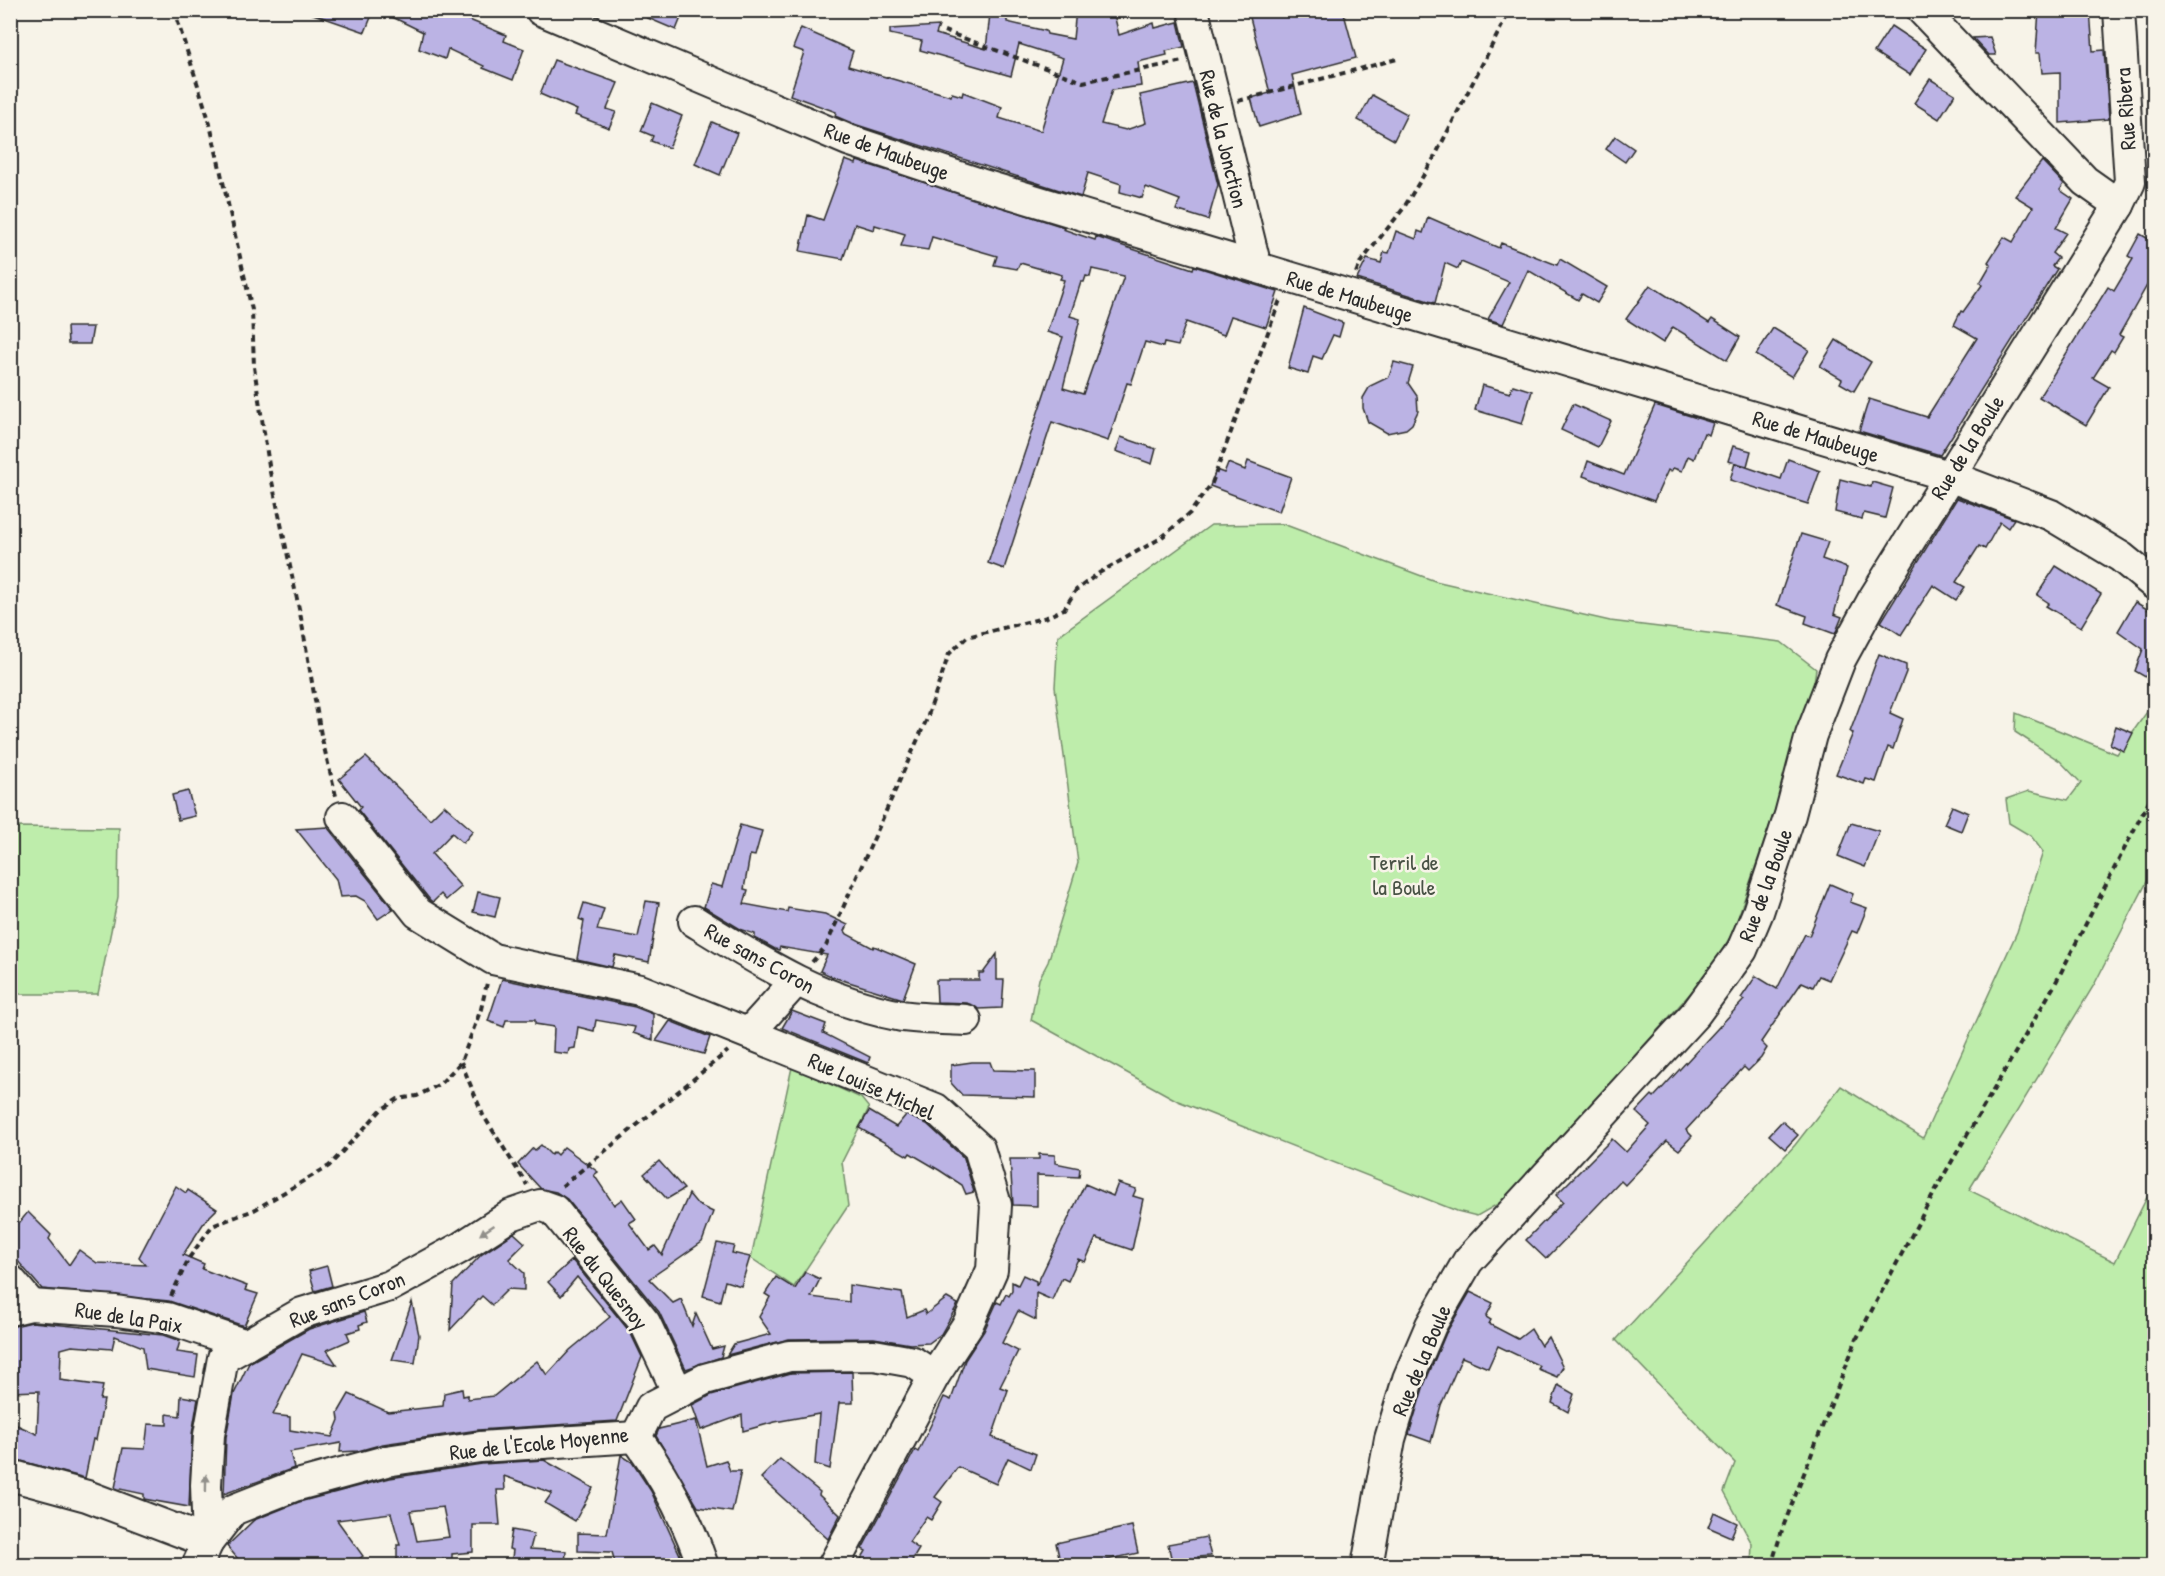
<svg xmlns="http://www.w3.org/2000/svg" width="2165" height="1576" font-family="'Patrick Hand',sans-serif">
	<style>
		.green { fill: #beedab; stroke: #748c6b; stroke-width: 1.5 }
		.building { fill: #bbb3e4; stroke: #2b2b2b; stroke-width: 1.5; fill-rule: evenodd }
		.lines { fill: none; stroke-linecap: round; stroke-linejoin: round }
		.minor-casing { stroke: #2b2b2b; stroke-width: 34 }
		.path { stroke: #2b2b2b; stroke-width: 4; stroke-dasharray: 6 4.5; stroke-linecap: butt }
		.minor { stroke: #f7f3e8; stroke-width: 30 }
		.oneway { fill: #918f8a }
		.labels { text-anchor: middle; stroke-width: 5; stroke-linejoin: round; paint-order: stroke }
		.street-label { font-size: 22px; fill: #2b2b2b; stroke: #f7f3e8 }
		.park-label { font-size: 22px; fill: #485245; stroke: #f7f3e8 }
	</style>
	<rect width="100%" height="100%" fill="#f7f3e8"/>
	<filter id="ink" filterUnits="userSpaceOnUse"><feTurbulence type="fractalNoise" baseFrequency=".0167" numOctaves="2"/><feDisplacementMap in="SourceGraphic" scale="12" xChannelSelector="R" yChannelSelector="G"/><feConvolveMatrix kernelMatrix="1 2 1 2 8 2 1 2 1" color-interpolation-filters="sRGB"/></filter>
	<g filter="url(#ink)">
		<!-- green -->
		<g class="green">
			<polygon points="1283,524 1435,581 1610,621 1781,642 1816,669 1810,708 1733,932 1710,971 1510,1197 1477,1216 1457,1211 1178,1101 1031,1020 1039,979 1048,962 1078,863 1055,687 1058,636 1211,525"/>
			<polygon points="2154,702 2154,868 2094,985 1969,1190 2115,1262 2154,1183 2154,1565 1751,1565 1752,1544 1724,1492 1735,1463 1616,1340 1795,1145 1841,1086 1923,1138 2017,932 2043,852 2031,836 2009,823 2006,799 2029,791 2068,800 2081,783 2060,761 2015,732 2016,713 2117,754"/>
			<polygon points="11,827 119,828 118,897 98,994 11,994"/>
			<polygon points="792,1067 861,1098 869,1108 842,1162 848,1206 794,1287 751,1258"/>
		</g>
		<!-- building -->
		<g class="building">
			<polygon points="310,10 374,10 365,32 310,13"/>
			<polygon points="378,10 445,10 506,35 504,41 524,49 513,80 483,68 484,66 448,49 445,59 419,49 423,32"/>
			<polygon points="629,10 684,10 676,30"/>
			<polygon points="1076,10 1113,10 1119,35 1154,23 1155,28 1178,22 1184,47 1166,51 1167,55 1138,62 1141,86 1112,90 1101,124 1126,130 1146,123 1140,95 1193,83 1218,185 1208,220 1176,210 1180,200 1146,187 1142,198 1120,192 1121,184 1088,173 1081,197 854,124 835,116 836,112 790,95 804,52 793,48 801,28 853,51 848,66 951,96 952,93 962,96 963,92 1002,107 999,118 1041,131 1063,58 1019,44 1011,76 920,50 922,41 890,34 890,29 939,26 936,34 986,49 990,14 1007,19 1007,22 1046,31 1047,34 1073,39"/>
			<polygon points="1248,10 1343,10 1356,58 1292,75 1301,114 1259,127 1251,98 1270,93"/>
			<polygon points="2039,10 2090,10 2093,51 2104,50 2109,119 2060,123 2060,72 2042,73 2040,53 2036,53"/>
			<polygon points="1891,26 1926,49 1910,75 1874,52"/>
			<polygon points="1990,37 1996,55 1989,55 1973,38"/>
			<polygon points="554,60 618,83 607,109 616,112 609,128 575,115 577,110 540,94"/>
			<polygon points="1930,79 1955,94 1939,119 1914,103"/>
			<polygon points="1372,95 1407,114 1394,140 1358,120"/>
			<polygon points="652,103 682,116 669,148 651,141 653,136 641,131"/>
			<polygon points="712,122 737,133 720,175 695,164"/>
			<polygon points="1615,136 1634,149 1625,162 1606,149"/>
			<path d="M845,160L856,164L857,161L1064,227L1063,229L1080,235L1095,240L1096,237L1193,269L1194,266L1278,292L1266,327L1231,316L1224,335L1186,322L1178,346L1164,343L1163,347L1145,342L1131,384L1127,383L1108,441L1052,422L1004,569L988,563L1063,337L1047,332L1064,280L1060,279L1062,275L1020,263L1017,269L994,265L997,256L932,237L928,250L901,246L905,234L875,225L874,230L855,224L843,259L800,251L808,215L823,220ZM1092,269L1124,276L1083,394L1063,388L1080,319L1070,316L1081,282H1084L1086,276L1090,277Z"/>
			<polygon points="2042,161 2064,184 2060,190 2073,199 2056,228 2066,233 2052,253 2058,258 2052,266 2057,269 1940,455 1859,431 1869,399 1927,417 1977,338 1954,325 1961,311 1963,312 1982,285 1980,283 1991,264 1988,262 2004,237 2013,242 2033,207 2015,196"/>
			<polygon points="1428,217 1499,248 1501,243 1557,265 1560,259 1607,287 1597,303 1582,294 1578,300 1528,270 1503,324 1488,319 1509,282 1461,262 1458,269 1445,263 1435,303 1357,279 1367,259 1381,263 1384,252 1389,253 1396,231 1416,239 1418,231 1423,233"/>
			<polygon points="2140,234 2154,242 2154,273 2119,335 2123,337 2114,352 2111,350 2093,378 2109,387 2086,425 2039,397 2108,287 2114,291 2133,259 2128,256"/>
			<polygon points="1650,285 1709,323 1712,319 1740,337 1727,360 1673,327 1663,343 1626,319"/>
			<polygon points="1304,308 1343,323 1339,337 1333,335 1322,359 1313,356 1308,374 1288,368"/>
			<polygon points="67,327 93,327 90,344 68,344"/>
			<polygon points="1773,328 1809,350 1792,377 1756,355"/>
			<polygon points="1836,340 1871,362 1854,391 1840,383 1842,379 1820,366"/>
			<polygon points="1394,362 1413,367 1408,383 1417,396 1418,411 1412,424 1406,429 1387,433 1368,422 1363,408 1363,398 1370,386 1389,377"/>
			<polygon points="1482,385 1510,393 1513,385 1532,391 1522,424 1475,410"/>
			<polygon points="1573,404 1611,421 1598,447 1561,430"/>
			<polygon points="1655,405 1713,423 1709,435 1704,433 1694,459 1688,456 1682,471 1673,468 1671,472 1668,470 1654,501 1583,476 1588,461 1624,475"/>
			<polygon points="1121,437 1156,449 1152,464 1116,451"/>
			<polygon points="1733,446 1751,451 1747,466 1728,461"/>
			<polygon points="1788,459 1820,471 1808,504 1730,480 1735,463 1781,479"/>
			<polygon points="1248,461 1291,477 1279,512 1210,486 1216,470 1224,473 1228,463 1245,470"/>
			<polygon points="1840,479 1871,487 1872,482 1893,488 1885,518 1864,513 1862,519 1835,512"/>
			<polygon points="1957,498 2014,519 2008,528 2000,522 1985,549 1979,546 1956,582 1965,587 1956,600 1933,585 1901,635 1881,622"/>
			<polygon points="1801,534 1828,542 1822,559 1847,568 1834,614 1842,617 1835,634 1805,623 1807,616 1777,605"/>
			<polygon points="2056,566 2101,594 2081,627 2046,606 2049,603 2037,595"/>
			<polygon points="2135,602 2154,613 2154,682 2135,671 2143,649 2118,631"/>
			<polygon points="1879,654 1906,665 1906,672 1890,713 1903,719 1893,749 1888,747 1876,782 1866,779 1864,784 1836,774 1853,733 1850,732"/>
			<polygon points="2116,726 2133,733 2124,751 2110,744"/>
			<polygon points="366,757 430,819 444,805 473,831 463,843 452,833 432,854 461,887 446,900 441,894 433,902 430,900 358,810 361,807 339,779"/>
			<polygon points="188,791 195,816 178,820 172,795"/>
			<polygon points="1952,806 1968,813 1961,831 1944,824"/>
			<polygon points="1851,823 1879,831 1865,867 1838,856"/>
			<polygon points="740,825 762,831 755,856 750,855 744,889 748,890 744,904 787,912 788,908 825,914 848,925 845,931 847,934 873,948 874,946 916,964 903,999 833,977 820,971 827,955 780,947 779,950 775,949 755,938 755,934 742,930 704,907 711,884 722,887"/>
			<polygon points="328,827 328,828 393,909 378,919 365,901 356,896 340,897 336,879 296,829"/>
			<polygon points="1830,884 1853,894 1850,902 1867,908 1857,933 1852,931 1829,980 1819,976 1813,987 1802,982 1761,1042 1767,1048 1761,1058 1748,1071 1744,1067 1686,1130 1692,1136 1679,1150 1667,1141 1625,1185 1621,1181 1546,1259 1526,1240 1563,1202 1556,1195 1612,1139 1626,1152 1650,1125 1636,1112 1652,1095 1654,1097 1744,1000 1741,998 1756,976 1777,989 1805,934 1809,936"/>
			<polygon points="478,892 500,897 495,917 473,912"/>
			<polygon points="646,901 659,903 649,962 615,955 612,967 577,959 584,921 579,919 584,903 604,909 597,930 638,937"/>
			<polygon points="997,954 997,980 1004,980 1002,1008 978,1009 967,1003 937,1002 936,980 979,980 979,973 983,973"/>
			<polygon points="502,979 635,1007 653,1014 653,1040 633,1033 635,1027 596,1020 594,1031 578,1027 575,1048 569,1049 568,1054 553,1052 554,1027 535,1024 535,1020 506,1020 504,1027 488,1021"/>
			<polygon points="792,1011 826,1024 823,1033 870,1057 868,1063 782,1028"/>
			<polygon points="670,1021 710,1037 704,1054 656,1041"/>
			<polygon points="972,1062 990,1062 993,1070 1035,1071 1035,1097 962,1095 951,1083 951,1065"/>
			<polygon points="869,1111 896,1127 906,1115 927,1124 964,1158 974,1192 966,1194 962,1185 939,1170 910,1153 908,1156 859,1128"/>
			<polygon points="1782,1121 1798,1135 1785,1149 1769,1135"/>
			<polygon points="541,1145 551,1155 554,1152 557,1155 564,1147 598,1172 594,1175 614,1205 622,1199 636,1219 629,1223 649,1250 655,1246 662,1255 689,1194 698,1205 713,1212 702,1242 649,1279 673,1303 681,1299 692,1326 696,1314 712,1349 724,1346 721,1357 686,1369 659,1312 567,1199 556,1192 541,1189 518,1164 533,1148 535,1150"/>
			<polygon points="1039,1154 1055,1155 1055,1163 1080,1168 1079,1177 1037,1175 1037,1206 1013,1205 1010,1159 1039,1159"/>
			<polygon points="659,1161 684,1189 667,1199 644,1174"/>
			<polygon points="1118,1183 1136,1189 1133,1196 1143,1199 1132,1250 1096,1238 1085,1262 1078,1259 1068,1281 1062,1278 1052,1300 1036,1293 1036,1320 1018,1311 1002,1343 1018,1351 1000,1387 1008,1390 992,1437 1036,1454 1031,1469 1008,1458 996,1484 958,1467 935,1497 942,1502 931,1520 926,1517 909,1542 919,1549 910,1564 857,1566 866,1551 862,1549 915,1450 918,1452 944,1397 951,1400 965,1360 984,1331 997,1302 1001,1304 1006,1294 1009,1296 1012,1291 1012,1282 1018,1285 1023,1275 1036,1281 1036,1286 1085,1184 1113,1196"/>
			<polygon points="176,1186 186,1193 188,1190 217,1209 205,1221 183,1255 204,1264 202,1269 247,1286 245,1290 258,1294 244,1326 169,1301 42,1289 10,1252 10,1213 19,1223 28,1212 51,1235 49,1239 69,1265 79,1250 97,1263 146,1265 139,1257"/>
			<polygon points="514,1233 525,1243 509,1259 524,1273 524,1290 508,1289 492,1305 482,1296 450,1330 453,1284 481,1255"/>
			<polygon points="717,1243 734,1246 732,1253 750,1257 741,1286 725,1281 720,1301 703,1296"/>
			<polygon points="572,1260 630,1332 642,1357 617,1421 478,1430 383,1444 358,1451 340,1452 341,1443 290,1452 294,1468 224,1494 226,1437 234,1394 249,1363 309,1329 364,1312 367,1322 359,1325 360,1329 347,1333 350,1340 327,1350 337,1365 302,1354 273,1415 290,1417 290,1430 332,1437 339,1420 338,1413 349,1394 388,1412 443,1406 444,1393 462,1389 463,1396 468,1395 468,1399 494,1396 537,1361 547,1375 570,1350 610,1317 577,1277 561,1296 548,1282"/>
			<polygon points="327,1266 332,1286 315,1291 309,1271"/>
			<polygon points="805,1272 820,1279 811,1297 849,1302 849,1285 902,1293 907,1317 924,1310 926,1314 947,1298 958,1304 941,1334 929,1343 910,1344 874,1338 789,1339 727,1355 734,1344 771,1334 759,1317 770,1297 765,1294 776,1277 795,1289"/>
			<polygon points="1470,1292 1493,1303 1486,1317 1491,1320 1489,1324 1518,1339 1531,1329 1541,1346 1548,1337 1563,1367 1557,1377 1538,1369 1540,1366 1498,1346 1488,1368 1462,1357 1441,1405 1431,1442 1409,1434 1424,1385 1446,1333"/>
			<polygon points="412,1302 419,1335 415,1363 392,1360"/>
			<polygon points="32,1322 163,1335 180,1341 177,1352 198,1355 195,1377 146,1369 143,1347 115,1336 112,1349 72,1346 61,1349 60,1380 103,1386 100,1400 104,1400 96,1440 93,1439 85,1478 10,1458 10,1422 37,1434 39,1391 10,1392 10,1327"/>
			<polygon points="852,1372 853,1403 839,1403 830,1469 815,1464 819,1414 775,1422 743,1431 742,1415 701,1430 692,1405 711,1395 791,1373"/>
			<polygon points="1558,1385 1574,1394 1568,1412 1552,1403"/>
			<polygon points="181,1396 198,1399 192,1434 189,1507 144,1499 144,1494 115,1488 123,1448 145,1449 148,1424 167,1425 167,1414 180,1416"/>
			<polygon points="696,1420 707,1466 726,1460 730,1471 741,1471 732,1512 698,1507 656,1436 659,1429"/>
			<polygon points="621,1455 632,1462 651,1491 685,1566 616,1566 612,1552 578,1551 578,1533 607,1534"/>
			<polygon points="780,1459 820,1492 819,1495 840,1515 828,1539 761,1478"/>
			<path d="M544,1460L593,1488L575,1521L545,1503L552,1493L504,1476L505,1490H497L500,1525H473V1552L452,1554V1559L397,1561V1545H400L391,1513L337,1520L363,1556L350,1566H244L227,1546L254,1520L299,1502L390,1478L482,1464ZM443,1507L449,1537L417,1541L410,1511Z"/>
			<polygon points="1714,1512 1737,1523 1731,1537 1708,1527"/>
			<polygon points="1132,1526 1138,1553 1080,1566 1061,1566 1056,1543"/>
			<polygon points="512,1530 534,1534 530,1549 566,1551 565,1566 511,1566 513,1550 509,1549"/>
			<polygon points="1206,1537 1211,1556 1198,1557 1200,1566 1173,1566 1168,1544"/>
		</g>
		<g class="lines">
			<defs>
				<g id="minor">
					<polyline points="541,10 848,140 980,184 1949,476 2051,515 2121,557 2154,584"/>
					<polyline points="1193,10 1256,267"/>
					<polyline points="1922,10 2085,181 2119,205"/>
					<polyline points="342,817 418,913 493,959 640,990 936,1109 979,1148 996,1205 992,1270 968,1324 934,1376 833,1566"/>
					<path d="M694,921C762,963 821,1001 902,1016C923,1019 945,1019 966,1020"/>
					<polyline points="749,1033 795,982"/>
					<polyline points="10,1280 31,1305"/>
					<polyline points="10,1310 31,1305 116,1311 167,1318 246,1345"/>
					<polyline points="636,1437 651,1407 705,1379 789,1356 874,1355 913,1362 934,1376"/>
					<path d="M636,1437C665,1477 687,1518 703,1566"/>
					<polyline points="10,1475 87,1496 208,1542"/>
					<polyline points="208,1542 206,1485 209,1435 223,1358 302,1313 390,1286 460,1248 511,1215 540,1205 554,1210 645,1323 678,1393"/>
					<polyline points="197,1566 208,1542 233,1510 294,1486 386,1461 480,1447 636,1437"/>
					<polyline points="1367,1566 1390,1439 1408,1379 1431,1325 1468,1261 1696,1013 1742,950 1758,912 1790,815 1811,735 1840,660 1874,598 2119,205 2130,182 2119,10"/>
				</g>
			</defs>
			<!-- minor casing -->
			<use href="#minor" class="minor-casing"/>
			<!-- path -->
			<g class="path">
				<polyline points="174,10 209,120 252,310 254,367 270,472 301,618 321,735 336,796"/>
				<polyline points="944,31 1083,82 1183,61"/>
				<polyline points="1238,101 1397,59"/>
				<polyline points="1356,273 1360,263 1403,209 1434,158 1510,10"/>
				<polyline points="812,962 826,946 926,721 949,654 967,637 1047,617 1064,609 1076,590 1099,573 1161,538 1190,513 1212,483 1280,300"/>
				<polyline points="461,1062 483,1115 527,1185"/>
				<polyline points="562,1186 728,1051"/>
				<polyline points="171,1296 189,1258 212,1226 254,1210 329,1166 381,1110 398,1099 417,1096 440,1084 461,1062 481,1009 487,983"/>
				<polyline points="1771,1566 1783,1527 1857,1338 1941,1180 2054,986 2154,791"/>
			</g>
			<!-- minor -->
			<use href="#minor" class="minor"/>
		</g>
		<!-- one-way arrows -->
		<defs><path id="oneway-solid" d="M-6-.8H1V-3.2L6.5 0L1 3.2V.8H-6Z" transform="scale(1.5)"/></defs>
		<g class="oneway">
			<use href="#oneway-solid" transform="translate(487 1230) rotate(146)"/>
			<use href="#oneway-solid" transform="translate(206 1483) rotate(-89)"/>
		</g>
	</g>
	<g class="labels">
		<!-- street labels -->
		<g class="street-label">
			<text transform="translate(2125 109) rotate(-94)" y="8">Rue Ribera</text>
			<text transform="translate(1224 139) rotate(76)" y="8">Rue de la Jonction</text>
			<text transform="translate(887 151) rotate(20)" y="8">Rue de Maubeuge</text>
			<text transform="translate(1350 296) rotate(17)" y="8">Rue de Maubeuge</text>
			<text transform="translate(1816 436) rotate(17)" y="8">Rue de Maubeuge</text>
			<text transform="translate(1967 447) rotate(-58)" y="8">Rue de la Boule</text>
			<text transform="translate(1765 885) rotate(-70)" y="8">Rue de la Boule</text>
			<text transform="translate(760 958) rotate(29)" y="8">Rue sans Coron</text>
			<text transform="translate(872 1086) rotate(24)" y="8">Rue Louise Michel</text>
			<text transform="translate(606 1278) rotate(52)" y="8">Rue du Quesnoy</text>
			<text transform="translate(347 1299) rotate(-21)" y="8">Rue sans Coron</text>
			<text transform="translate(129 1317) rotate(9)" y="8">Rue de la Paix</text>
			<text transform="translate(1421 1360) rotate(-67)" y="8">Rue de la Boule</text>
			<text transform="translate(539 1443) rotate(-6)" y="8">Rue de l'Ecole Moyenne</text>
		</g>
		<!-- park labels -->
		<g class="park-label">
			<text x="1404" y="870">Terril de<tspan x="1404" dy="25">la Boule</tspan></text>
		</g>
	</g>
	<!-- margin -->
	<rect width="2165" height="1576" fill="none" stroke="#f7f3e8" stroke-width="36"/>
	<rect x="18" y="18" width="2129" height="1540" fill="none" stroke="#2b2b2b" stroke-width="2" filter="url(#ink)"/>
</svg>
